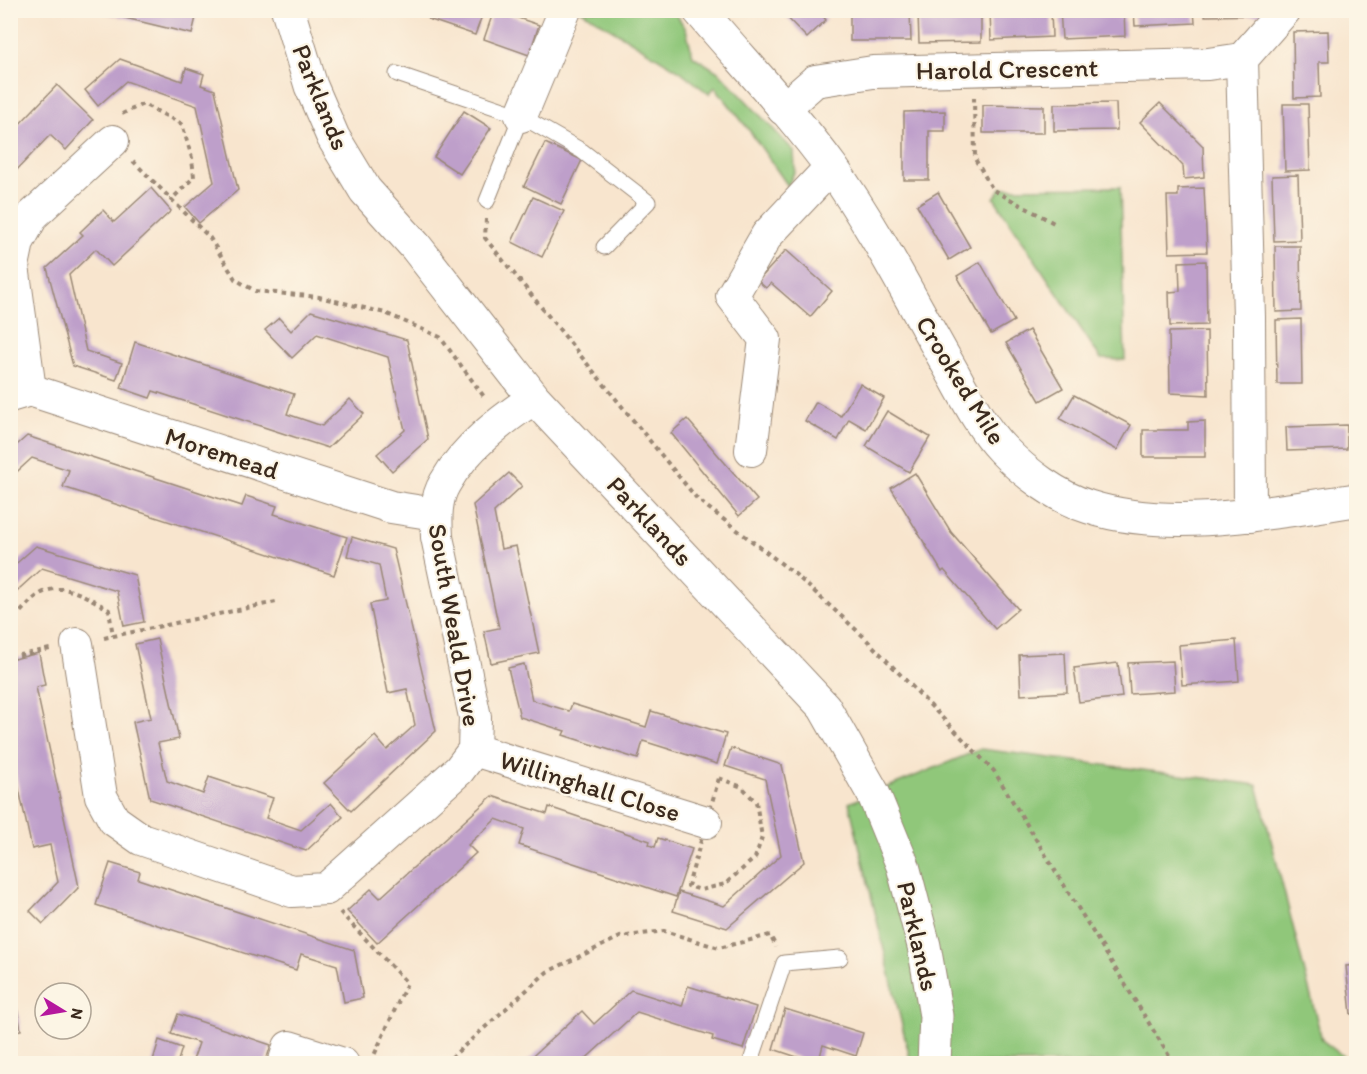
<svg xmlns="http://www.w3.org/2000/svg" width="1367" height="1074" font-family="Itim,sans-serif">
	<style>
		.green { fill: #90c77a; stroke: #66784c; stroke-width: 1.5 }
		.building { fill: #be9fca }
		.lines { fill: none; stroke-linecap: round; stroke-linejoin: round }
		.lane-casing { stroke: #9a8876; stroke-width: 17 }
		.street-casing { stroke: #9a8876; stroke-width: 34 }
		.secondary-casing { stroke: #9a8876; stroke-width: 35 }
		.path { stroke: #9a8876; stroke-width: 4; stroke-dasharray: 4.5 4.5; stroke-linecap: butt }
		.lane { stroke: #fff; stroke-width: 15 }
		.street { stroke: #fff; stroke-width: 32 }
		.secondary { stroke: #fff; stroke-width: 33 }
		.labels { text-anchor: middle; stroke-width: 4.5; stroke-linejoin: round; paint-order: stroke }
		.street-label { font-size: 26px; fill: #3b2a1e; stroke: #fcf5e5 }
	</style>
	<rect width="100%" height="100%" fill="#fcf5e5"/>
	<filter id="ink" filterUnits="userSpaceOnUse"><feTurbulence type="fractalNoise" baseFrequency=".0167" numOctaves="2"/><feDisplacementMap in="SourceGraphic" scale="12" xChannelSelector="R" yChannelSelector="G"/><feConvolveMatrix kernelMatrix="1 2 1 2 8 2 1 2 1" color-interpolation-filters="sRGB"/></filter>
	<filter id="wash" filterUnits="userSpaceOnUse"><feTurbulence type="fractalNoise" baseFrequency=".008" numOctaves="4" result="noise"/><feDisplacementMap in="SourceGraphic" scale="24" xChannelSelector="R" yChannelSelector="G"/><feGaussianBlur stdDeviation="1.35" result="paint"/><feColorMatrix in="noise" values="0 0 0 0 0 0 0 0 0 0 0 0 0 0 0 0 0 1.4 0 .05"/><feComposite in="paint" operator="in"/></filter>
	<g filter="url(#wash)">
		<rect width="100%" height="100%" fill="#f8e5ce"/>
		<!-- green -->
		<g class="green">
			<polygon points="580,10 674,11 686,29 693,56 720,73 794,151 795,170 788,186 749,130 715,87 709,94 680,71"/>
			<polygon points="1120,187 1125,360 1101,359 994,198 1001,188"/>
			<polygon points="981,749 1257,785 1322,1040 1352,1063 911,1063 849,803"/>
		</g>
		<g id="blocks">
			<!-- building -->
			<g class="building">
				<polygon points="92,10 187,10 197,13 192,34"/>
				<polygon points="431,10 484,10 475,35 428,19"/>
				<polygon points="494,10 539,25 529,55 484,39"/>
				<polygon points="780,10 818,10 826,20 807,38"/>
				<polygon points="850,10 910,10 911,41 850,41"/>
				<polygon points="990,10 1051,10 1052,37 991,40"/>
				<polygon points="1060,10 1124,10 1125,36 1062,39"/>
				<polygon points="1134,10 1194,10 1195,23 1135,26"/>
				<polygon points="1205,10 1270,10 1270,15 1205,16"/>
				<polygon points="981,11 981,42 919,43 918,13"/>
				<polygon points="1328,31 1329,62 1319,62 1320,97 1294,98 1293,32"/>
				<polygon points="120,59 182,81 186,68 204,74 201,85 215,90 238,190 199,223 185,207 214,182 197,106 126,81 98,106 85,90"/>
				<polygon points="57,85 93,120 66,150 50,135 12,175 10,134"/>
				<polygon points="1116,103 1117,130 1054,131 1054,104"/>
				<polygon points="1160,103 1203,146 1204,177 1184,179 1183,166 1140,122"/>
				<polygon points="1283,104 1308,104 1310,170 1285,171"/>
				<polygon points="983,105 1044,106 1044,133 983,133"/>
				<polygon points="464,111 491,128 460,174 434,157"/>
				<polygon points="945,111 945,131 929,131 929,180 904,180 904,112"/>
				<polygon points="545,143 582,160 561,204 524,186"/>
				<polygon points="1298,175 1300,240 1274,241 1272,176"/>
				<polygon points="151,188 171,211 112,266 96,249 69,275 86,351 122,363 116,380 73,366 47,268 83,235 80,232 103,210 114,222"/>
				<polygon points="1204,188 1207,252 1169,253 1167,196 1178,196 1178,189"/>
				<polygon points="938,192 970,247 949,260 917,205"/>
				<polygon points="533,197 564,211 542,257 512,242"/>
				<polygon points="1275,246 1300,246 1301,311 1276,312"/>
				<polygon points="786,250 832,291 810,317 771,283 766,288 758,281"/>
				<polygon points="1206,261 1207,325 1170,326 1169,292 1180,291 1179,262"/>
				<polygon points="980,262 1014,321 991,334 957,276"/>
				<polygon points="311,311 407,340 428,439 392,471 377,454 405,430 388,357 317,334 292,358 265,330 279,318 291,331"/>
				<polygon points="1301,319 1302,384 1277,384 1276,320"/>
				<polygon points="1029,330 1063,388 1040,401 1006,343"/>
				<polygon points="1207,331 1208,395 1170,393 1169,332"/>
				<polygon points="135,342 294,394 287,414 322,426 350,399 364,414 328,448 153,391 150,398 121,388"/>
				<polygon points="860,384 884,398 866,429 849,419 838,440 805,421 816,402 841,416"/>
				<polygon points="1074,395 1131,425 1117,450 1060,419"/>
				<polygon points="887,411 930,437 909,472 866,446"/>
				<polygon points="687,419 757,500 739,516 671,433"/>
				<polygon points="1205,421 1205,457 1143,457 1143,430 1188,430 1188,422"/>
				<polygon points="1347,425 1347,449 1287,451 1286,427"/>
				<polygon points="27,436 242,506 246,496 277,506 274,514 347,537 334,575 63,487 69,470 32,458 10,478 10,451"/>
				<polygon points="509,473 522,486 494,512 501,549 516,546 539,653 491,663 484,631 499,628 473,505"/>
				<polygon points="915,473 951,532 1018,609 995,629 944,570 942,572 891,488"/>
				<polygon points="352,537 393,549 436,731 351,811 324,783 375,736 387,750 415,725 407,689 388,693 370,604 386,601 379,565 347,556"/>
				<polygon points="36,546 135,575 144,622 124,626 117,591 42,568 10,597 10,569"/>
				<polygon points="157,639 179,739 158,743 167,781 203,794 209,777 273,798 266,818 301,830 331,803 343,817 306,851 150,799 133,722 151,718 135,644"/>
				<polygon points="1236,640 1239,681 1182,685 1179,645"/>
				<polygon points="39,653 45,685 36,687 79,887 43,924 30,911 58,882 50,845 32,849 10,748 10,660"/>
				<polygon points="1065,653 1067,692 1021,695 1019,655"/>
				<polygon points="1173,661 1175,691 1130,694 1128,663"/>
				<polygon points="1118,663 1122,697 1079,702 1074,668"/>
				<polygon points="524,664 532,700 569,711 572,704 646,727 651,711 726,734 717,764 643,741 638,759 563,735 565,731 520,717 508,668"/>
				<polygon points="731,748 782,765 804,862 727,928 673,911 679,892 724,906 781,855 765,779 725,766"/>
				<polygon points="492,796 547,814 549,807 650,841 649,845 655,847 658,838 692,849 676,897 519,845 524,829 496,819 468,845 476,853 377,943 347,911 371,889 380,898"/>
				<polygon points="110,863 140,872 138,879 354,950 363,998 344,1002 337,965 301,954 296,970 96,905"/>
				<polygon points="1356,965 1356,1013 1351,1014 1346,966"/>
				<polygon points="688,986 756,1007 743,1049 712,1040 713,1036 637,1012 580,1064 524,1064 582,1011 594,1024 631,990 682,1006"/>
				<polygon points="17,1008 21,1030 10,1032 10,1009"/>
				<polygon points="785,1009 863,1033 856,1056 823,1045 818,1064 773,1049"/>
				<polygon points="178,1014 271,1045 265,1064 203,1064 193,1060 199,1043 171,1034"/>
				<polygon points="159,1040 182,1048 177,1064 152,1064"/>
			</g>
		</g>
	</g>
	<g filter="url(#ink)">
		<use href="#blocks" fill-opacity="0" stroke="#9a8876" stroke-width="1.5"/>
		<g class="lines">
			<defs>
				<g id="lane">
					<polyline points="397,74 521,116 582,151 648,202 604,247"/>
					<polyline points="487,201 521,116"/>
					<polyline points="750,1064 784,963 840,958"/>
				</g>
				<g id="street">
					<polyline points="783,109 815,81 873,72 1208,64 1242,59"/>
					<polyline points="521,116 565,10"/>
					<polyline points="30,390 13,266 18,242 33,215 113,141"/>
					<polyline points="10,396 30,390 391,507 435,514"/>
					<polyline points="751,450 765,339 732,296 767,235 831,167"/>
					<polyline points="1250,516 1249,317 1242,59 1285,10"/>
					<path d="M77,644L101,796L114,820L141,839L292,891L326,889L459,770L474,750L475,717L437,537C436,519 435,499 445,483C465,447 502,420 534,398"/>
					<polyline points="474,750 706,822"/>
					<polyline points="284,1064 289,1047 343,1064"/>
				</g>
				<g id="secondary">
					<polyline points="288,10 311,86 333,137 365,190 416,247 534,398 824,707 874,795 903,866 924,946 936,1016 934,1064"/>
					<path d="M699,10C743,62 792,113 832,168C875,229 909,296 946,361C963,390 978,424 1002,449C1025,473 1057,497 1089,507C1170,533 1274,512 1356,500"/>
				</g>
			</defs>
			<!-- lane casing -->
			<use href="#lane" class="lane-casing"/>
			<!-- street casing -->
			<use href="#street" class="street-casing"/>
			<!-- secondary casing -->
			<use href="#secondary" class="secondary-casing"/>
			<!-- path -->
			<g class="path">
				<polyline points="974,97 975,159 993,190 1054,223"/>
				<polyline points="122,114 143,104 182,124 192,158 194,177 171,200"/>
				<polyline points="133,161 210,238 235,279 255,291 319,297 385,313 440,337 485,398"/>
				<polyline points="486,219 485,238 698,500 795,574 863,636 994,771 1174,1064"/>
				<path d="M10,626L13,620C21,612 30,600 40,594C63,580 90,598 109,610L113,636"/>
				<polyline points="104,638 276,602"/>
				<polyline points="10,657 50,649"/>
				<polygon points="719,778 742,787 756,802 762,837 755,858 725,884 701,890 688,886"/>
				<polyline points="340,912 407,983 371,1062"/>
				<polyline points="444,1064 547,972 620,937 664,931 719,948 770,935 776,947"/>
			</g>
			<!-- lane -->
			<use href="#lane" class="lane"/>
			<!-- street -->
			<use href="#street" class="street"/>
			<!-- secondary -->
			<use href="#secondary" class="secondary"/>
		</g>
	</g>
	<g class="labels">
		<!-- street labels -->
		<g class="street-label">
			<text transform="translate(1007 69) rotate(-1)" y="9">Harold Crescent</text>
			<text transform="translate(321 97) rotate(68)" y="9">Parklands</text>
			<text transform="translate(961 380) rotate(58)" y="9">Crooked Mile</text>
			<text transform="translate(222 453) rotate(18)" y="9">Moremead</text>
			<text transform="translate(650 521) rotate(47)" y="9">Parklands</text>
			<text transform="translate(455 625) rotate(80)" y="9">South Weald Drive</text>
			<text transform="translate(590 786) rotate(17)" y="9">Willinghall Close</text>
			<text transform="translate(918 936) rotate(77)" y="9">Parklands</text>
		</g>
	</g>
	<!-- margin -->
	<rect width="1367" height="1074" fill="none" stroke="#fcf5e5" stroke-width="36"/>
	<!-- north arrow -->
	<g transform="translate(63 1011) rotate(101)"><circle r="28" fill="#fcf5e5" stroke="#afa495" stroke-width="1.5"/>
	<path d="M0-4.5L10 22L0 15L-10 22Z" fill="#b5179e"/>
	<text y="-9" font-size="16" font-weight="bold" text-anchor="middle" fill="#3b2a1e">N</text>
	</g>
</svg>
